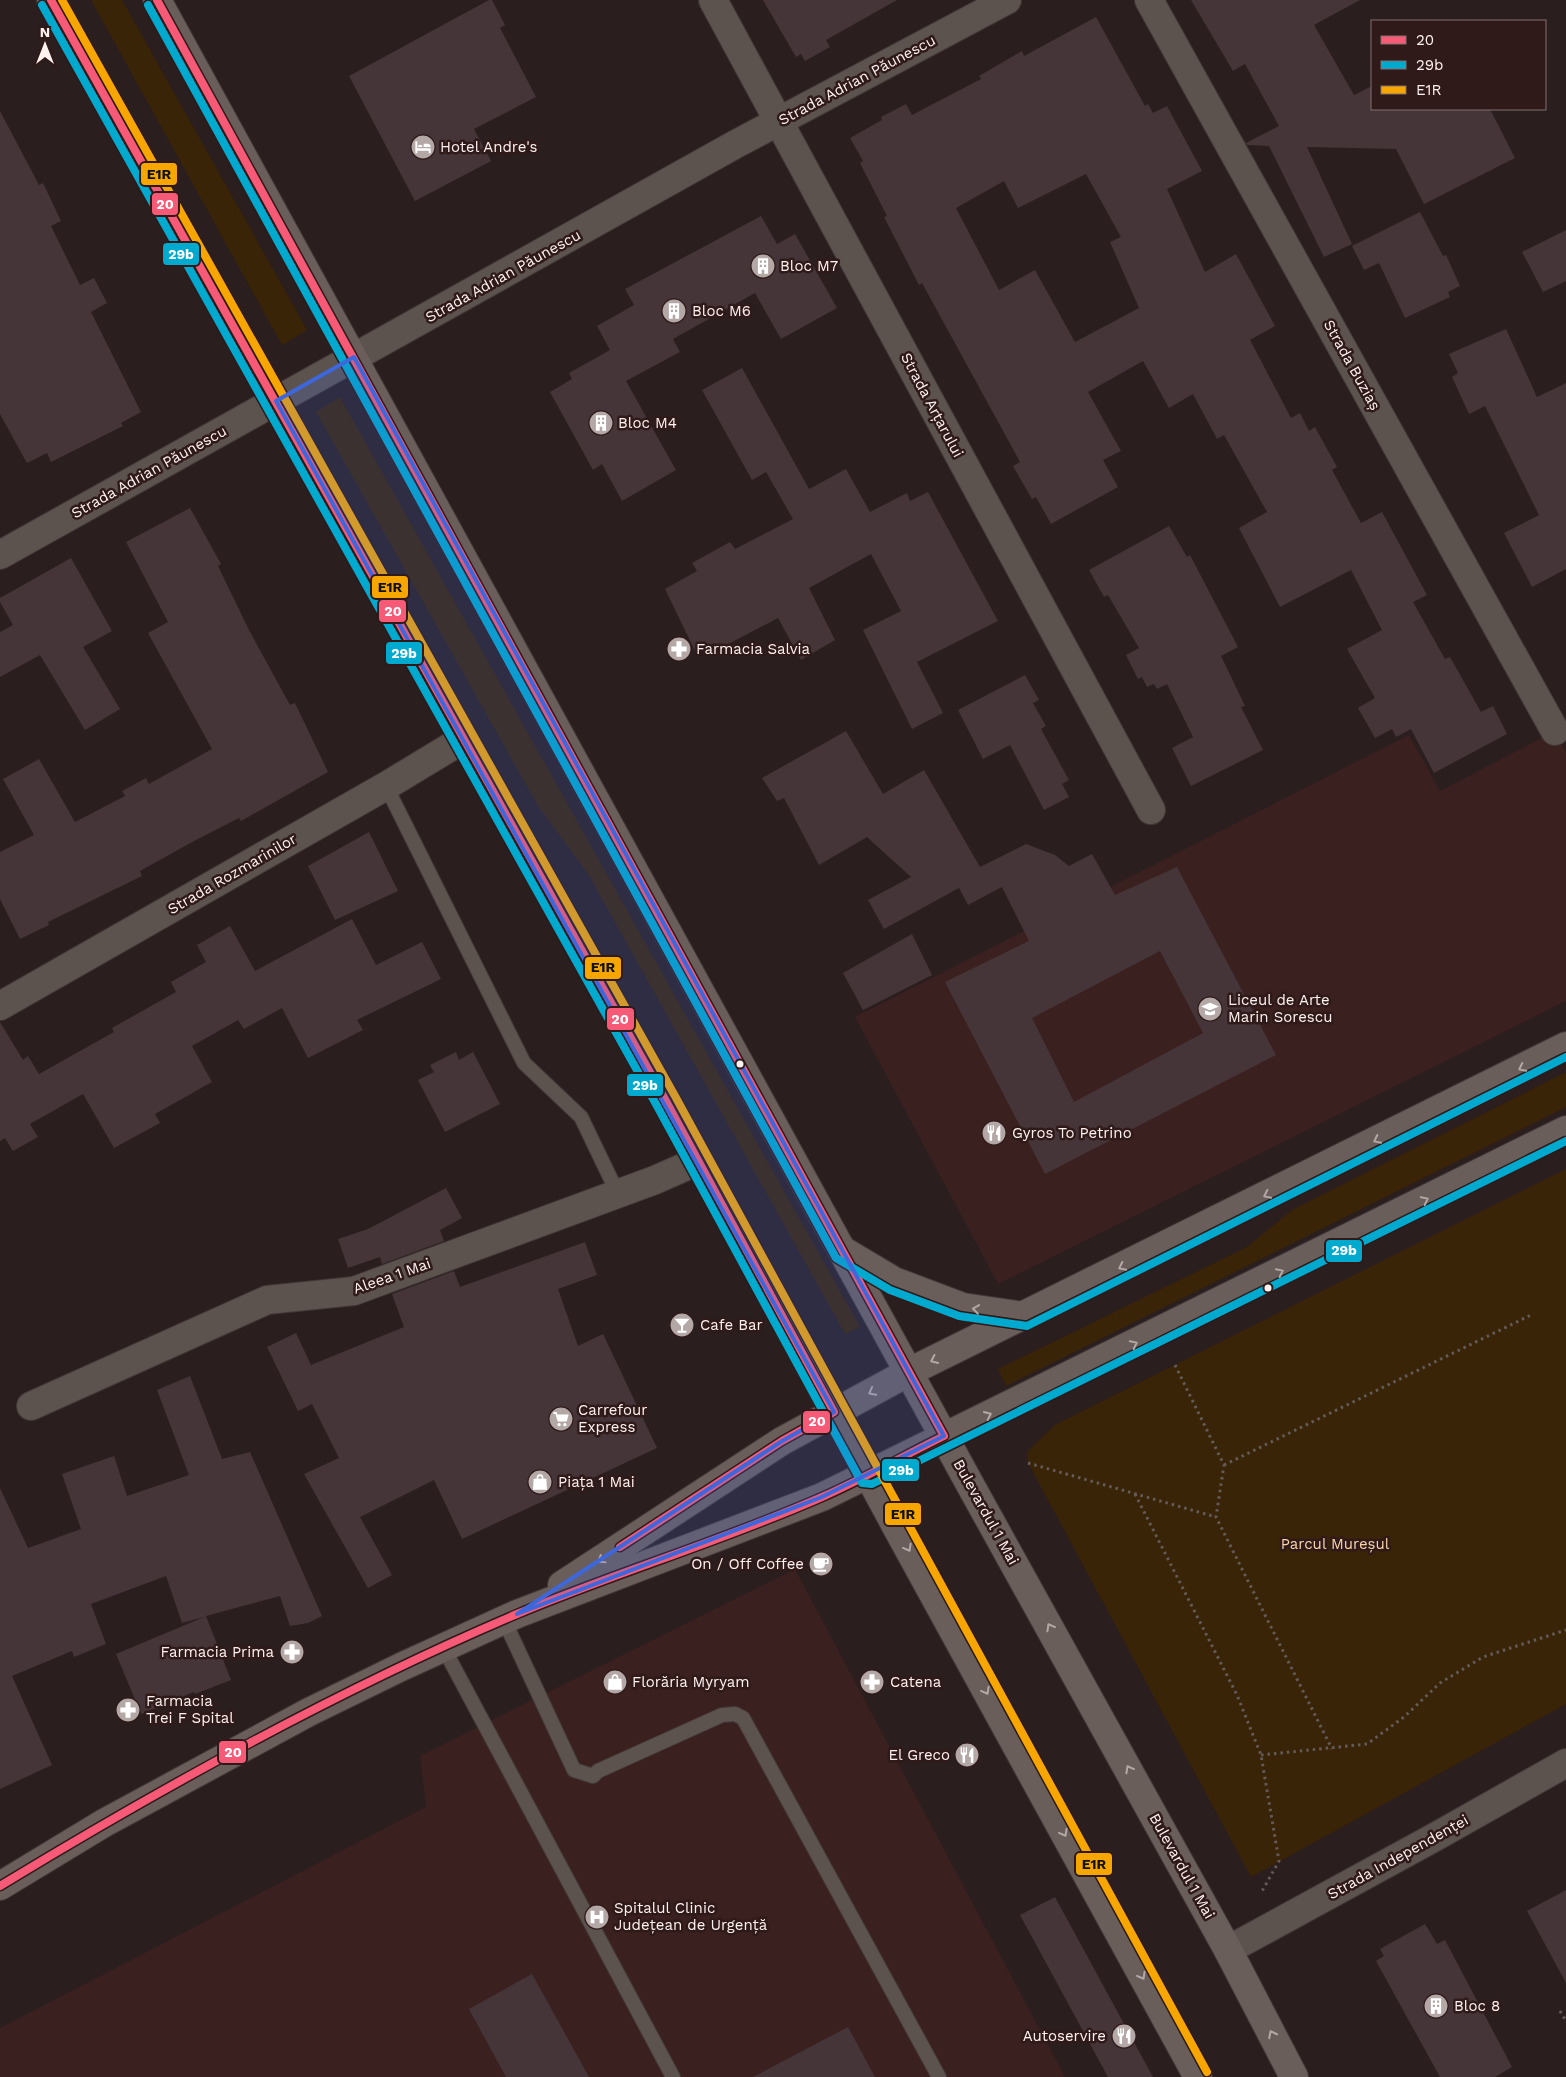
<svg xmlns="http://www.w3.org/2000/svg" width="1566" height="2077" font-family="'Work Sans',sans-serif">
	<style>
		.built { fill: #3a201f }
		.green { fill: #3a2407 }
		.building { fill: #453539; fill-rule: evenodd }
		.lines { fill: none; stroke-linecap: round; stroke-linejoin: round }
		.service-casing { stroke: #433838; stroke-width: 16 }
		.minor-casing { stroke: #433838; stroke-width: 30 }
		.secondary-casing { stroke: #433838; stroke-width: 30 }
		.path { stroke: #635b59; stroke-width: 3; stroke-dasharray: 2.5 4; stroke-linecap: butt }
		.service { stroke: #5c534e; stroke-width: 14 }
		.minor { stroke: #5c534e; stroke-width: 28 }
		.secondary { stroke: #695e5a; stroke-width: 28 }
		.bus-1-casing { stroke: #2f1a19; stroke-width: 11 }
		.bus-2-casing { stroke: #2f1a19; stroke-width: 11 }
		.bus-3-casing { stroke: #2f1a19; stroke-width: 11 }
		.bus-1 { stroke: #f75a77; stroke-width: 8 }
		.bus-2 { stroke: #00a9ce; stroke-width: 8 }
		.bus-3 { stroke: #f7a600; stroke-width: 8 }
		.oneway { stroke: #b4a8a6 }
		.marked { fill: #3f67dc; fill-opacity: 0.2; stroke: #3f67dc; stroke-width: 4; stroke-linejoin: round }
		.bus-dot { fill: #fef2f1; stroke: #2f1a19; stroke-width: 2 }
		.labels { text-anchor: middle; stroke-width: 5; stroke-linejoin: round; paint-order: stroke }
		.street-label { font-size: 15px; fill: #fef2f1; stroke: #2f1a19 }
		.poi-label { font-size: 15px; fill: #fef2f1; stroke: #2f1a19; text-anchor: start }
		.park-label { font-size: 15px; fill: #f9d5a9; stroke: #2f1a19 }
		.line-badge { stroke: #2f1a19; stroke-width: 2 }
		.badge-label { font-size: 14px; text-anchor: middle; font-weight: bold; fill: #fff }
		.pale-badge-label { font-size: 14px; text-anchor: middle; font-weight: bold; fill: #111 }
	</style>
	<rect width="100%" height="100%" fill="#2a1e1e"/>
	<!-- built -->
	<g class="built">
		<polygon points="1555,731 1566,753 1566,1001 998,1284 855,1017 1409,735 1440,791"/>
		<polygon points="795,1569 1065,2077 0,2077 0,2028 426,1807 420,1756"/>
	</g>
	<!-- green -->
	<g class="green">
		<polygon points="91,0 122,0 307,330 282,345"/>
		<polygon points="340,397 860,1327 845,1334 588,874 538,806 316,412"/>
		<polygon points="1566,1072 1566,1107 1006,1386 998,1369 1247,1247 1292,1210"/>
		<polygon points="1566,1169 1566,1704 1251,1877 1028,1463 1028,1451 1055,1425"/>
	</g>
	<!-- building -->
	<g class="building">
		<polygon points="489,0 492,0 505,25 500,28 536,97 474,129 491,161 415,201 349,76"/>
		<polygon points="763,0 897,0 826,40 830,47 805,61 801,54 796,57"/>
		<polygon points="1191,0 1360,0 1314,25 1354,95 1372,86 1372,109 1490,109 1515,158 1424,204 1396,149 1307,147 1352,244 1324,257 1269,146 1247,145 1246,143 1279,126 1245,64 1233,71"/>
		<path d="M1096,17L1145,106L1148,104L1153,113L1167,106L1202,171L1167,189L1205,272L1236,254L1275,326L1250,340L1291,418L1300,413L1309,431L1315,427L1337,467L1332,470L1361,523L1382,512L1427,595L1413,602L1445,659L1450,657L1481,712L1493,706L1507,734L1434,773L1411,729L1396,737L1392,729L1375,738L1358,708L1375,698L1347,649L1382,630L1351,570L1280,607L1239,528L1267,512L1224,435L1217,439L1193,394L1169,408L1143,361L1088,392L1121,451L1103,460L1118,487L1051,524L1036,497L1032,499L1013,466L1020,462L922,283L919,285L884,217L887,216L860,163L863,161L850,138L882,120L881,117L906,104L912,115L981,79L979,76L1022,51L1024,56ZM1086,174L1121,237L1110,242L1139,308L1075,342L1035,270L999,290L956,208L1004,181L1018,208Z"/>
		<polygon points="0,111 39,185 43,183 61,221 51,226 80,285 94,278 107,303 91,312 141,412 121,423 123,426 51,462 47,453 27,463 0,414"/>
		<polygon points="1420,212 1443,256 1446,255 1460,286 1448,292 1450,297 1405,318 1379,263 1364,270 1352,246"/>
		<polygon points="761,216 777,244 795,234 837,308 781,339 755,293 673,339 680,352 626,381 676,470 622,501 602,464 593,470 550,392 572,379 569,373 610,350 597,326 634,305 625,289"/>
		<polygon points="1566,230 1566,281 1543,292 1522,252"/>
		<polygon points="1506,329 1537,397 1566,383 1566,569 1532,587 1504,533 1539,515 1485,406 1469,414 1452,377 1458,373 1449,354"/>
		<polygon points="742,368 809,489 846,469 870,512 907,493 910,501 928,492 998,621 917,662 943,713 912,729 863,630 901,611 871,554 809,588 835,640 801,660 778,618 717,650 714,643 696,653 665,589 697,571 692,563 730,542 735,549 793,519 766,472 752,480 702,390"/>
		<polygon points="190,508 221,564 218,566 249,630 290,705 295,703 328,772 241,821 239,818 194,841 140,871 142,876 48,922 49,925 20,939 0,899 0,852 34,835 3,779 39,759 75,822 125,796 122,791 146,778 149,784 212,749 148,633 168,622 126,542"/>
		<polygon points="1169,526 1187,557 1190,555 1238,647 1221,656 1245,706 1241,707 1263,750 1191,786 1172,748 1193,737 1167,684 1157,689 1154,684 1147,687 1142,677 1138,679 1126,655 1139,648 1108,595 1104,597 1089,570"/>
		<polygon points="71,558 112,631 83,647 120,709 85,730 40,655 0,677 0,632 13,625 0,602 0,598"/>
		<polygon points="1025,675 1039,700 1033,703 1046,726 1041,729 1069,780 1062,784 1069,797 1044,810 1010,745 983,759 958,710"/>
		<path d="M846,731L883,794L924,770L980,867L1026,844L1055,855L1069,866L1092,854L1115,895L1177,867L1276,1055L1045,1174L945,982L1029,941L1002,887L968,905L959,888L884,929L868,900L911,877L867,837L819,865L784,798L777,801L762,778ZM1160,951L1203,1033L1074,1102L1032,1018Z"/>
		<polygon points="369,832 398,891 335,920 308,866"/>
		<polygon points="352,919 376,965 422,942 441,979 357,1020 363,1030 308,1058 282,1008 244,1029 238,1020 192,1046 212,1082 155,1114 160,1123 114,1148 83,1094 30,1124 38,1137 13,1151 5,1138 0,1141 0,1022 23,1060 28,1056 39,1074 114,1032 112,1028 176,992 171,982 206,962 197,945 230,926 255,971"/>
		<polygon points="912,934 932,975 863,1010 843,973"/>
		<polygon points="456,1052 459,1060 473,1052 500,1104 445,1132 418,1080 434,1072 430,1065"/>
		<polygon points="446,1188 462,1218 440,1230 444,1241 382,1264 380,1257 348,1268 338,1239 368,1229"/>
		<polygon points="585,1242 597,1275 558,1289 578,1346 603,1334 657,1448 462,1539 434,1480 360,1517 392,1575 368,1588 304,1474 339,1458 312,1404 298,1411 267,1347 296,1333 311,1365 404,1327 392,1294 454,1271 460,1287"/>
		<polygon points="190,1376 222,1459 250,1452 322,1616 308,1623 290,1626 280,1596 206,1616 231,1680 195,1694 194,1692 141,1714 116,1654 204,1617 182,1623 166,1576 91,1604 106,1644 74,1657 72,1651 12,1676 52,1765 0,1789 0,1488 28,1548 81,1529 62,1474 114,1456 127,1496 189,1475 157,1390"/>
		<polygon points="1566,1890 1566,1983 1527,1911"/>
		<polygon points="1055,1897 1153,2077 1108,2077 1020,1915"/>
		<polygon points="1425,1924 1437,1944 1445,1940 1512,2067 1495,2077 1440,2077 1376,1961 1384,1956 1380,1949"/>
		<polygon points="532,1974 589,2077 506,2077 469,2009"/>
		<polygon points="848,2027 875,2077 753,2077"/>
	</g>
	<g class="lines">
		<defs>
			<g id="service">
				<polyline points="386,786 524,1063 581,1117 618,1194"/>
				<polyline points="504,1620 574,1770 593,1776 598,1771 722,1715 735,1714 743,1718 939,2077"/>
				<polyline points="443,1647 673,2077"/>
			</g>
			<g id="minor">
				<polyline points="713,0 1151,810"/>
				<polyline points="1149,0 1555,731"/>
				<polyline points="0,555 736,144 1007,0"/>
				<polyline points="0,1006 386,786 462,740"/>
				<polyline points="31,1406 267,1300 354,1291 655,1180 698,1161"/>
				<polyline points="1228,1950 1435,1837 1566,1763"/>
			</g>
			<g id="secondary">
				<polyline points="51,0 666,1101 897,1528 1198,2077"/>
				<polyline points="157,0 972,1488 1228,1950 1294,2077"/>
				<polyline points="842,1250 894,1281 963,1307 1024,1316"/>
				<polyline points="562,1585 782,1441 909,1372 1566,1046"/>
				<polyline points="0,1886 104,1823 309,1712 401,1667 517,1614 822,1497 1566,1130"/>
			</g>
		</defs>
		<!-- service casing -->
		<use href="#service" class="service-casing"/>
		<!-- minor casing -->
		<use href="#minor" class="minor-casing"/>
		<!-- secondary casing -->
		<use href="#secondary" class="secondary-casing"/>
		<!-- path -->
		<g class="path">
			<polyline points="1175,1365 1224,1465 1216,1517 1332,1749"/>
			<polyline points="1028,1463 1216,1517"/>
			<polyline points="1224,1465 1531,1315"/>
			<polyline points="1135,1494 1237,1695 1261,1755 1279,1861 1261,1893"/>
			<polyline points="1261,1755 1367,1744 1404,1717 1440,1683 1483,1657 1566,1630"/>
			<polyline points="1560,2011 1566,2021"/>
		</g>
		<!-- service -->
		<use href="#service" class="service"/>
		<!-- minor -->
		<use href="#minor" class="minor"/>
		<!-- secondary -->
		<use href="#secondary" class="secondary"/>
		<defs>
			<g id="bus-1">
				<polyline points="51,0 666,1101 834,1412 782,1441 620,1547"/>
				<path d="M0,1886C166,1785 338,1690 517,1614C617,1572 722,1541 822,1497C863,1479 903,1456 944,1436L157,0"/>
			</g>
			<g id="bus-2">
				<polyline points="42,5 657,1106 862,1483 872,1484 1566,1141"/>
				<polyline points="148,5 836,1258 890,1290 959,1316 1027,1326 1566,1057"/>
			</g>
			<polyline id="bus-3" points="62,0 675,1096 1207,2072"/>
		</defs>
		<!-- bus-1 casing -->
		<use href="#bus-1" class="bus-1-casing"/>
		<!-- bus-2 casing -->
		<use href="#bus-2" class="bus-2-casing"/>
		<!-- bus-3 casing -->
		<use href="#bus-3" class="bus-3-casing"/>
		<!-- bus-1 -->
		<use href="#bus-1" class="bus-1"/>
		<!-- bus-2 -->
		<use href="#bus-2" class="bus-2"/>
		<!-- bus-3 -->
		<use href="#bus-3" class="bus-3"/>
	</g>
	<!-- one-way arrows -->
	<defs><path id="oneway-chevron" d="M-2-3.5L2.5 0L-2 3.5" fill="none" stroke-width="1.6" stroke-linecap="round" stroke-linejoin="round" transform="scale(1.25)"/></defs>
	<g class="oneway">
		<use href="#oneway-chevron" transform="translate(1522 1068) rotate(154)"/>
		<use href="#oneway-chevron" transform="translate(1377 1140) rotate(154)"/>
		<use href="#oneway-chevron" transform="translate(1267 1195) rotate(154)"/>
		<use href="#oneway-chevron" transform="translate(1425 1200) rotate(-26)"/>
		<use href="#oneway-chevron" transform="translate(1122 1267) rotate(154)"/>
		<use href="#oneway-chevron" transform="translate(1280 1272) rotate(-26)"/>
		<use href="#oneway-chevron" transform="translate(976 1309) rotate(-172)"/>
		<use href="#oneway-chevron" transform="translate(1134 1344) rotate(-26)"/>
		<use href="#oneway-chevron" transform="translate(934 1360) rotate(155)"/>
		<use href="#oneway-chevron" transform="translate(872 1392) rotate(152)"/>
		<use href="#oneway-chevron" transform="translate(988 1415) rotate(-25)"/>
		<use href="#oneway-chevron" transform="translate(908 1548) rotate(61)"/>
		<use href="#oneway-chevron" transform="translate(601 1560) rotate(147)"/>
		<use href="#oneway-chevron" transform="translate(1050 1627) rotate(-119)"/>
		<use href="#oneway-chevron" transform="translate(986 1691) rotate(61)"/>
		<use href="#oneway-chevron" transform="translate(1129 1769) rotate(-119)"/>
		<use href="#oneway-chevron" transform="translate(1064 1833) rotate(61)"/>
		<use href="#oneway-chevron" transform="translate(1142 1976) rotate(61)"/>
		<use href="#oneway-chevron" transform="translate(1272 2034) rotate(-117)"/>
	</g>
	<!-- marked area -->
	<path class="marked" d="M354,357L944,1436L822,1497L517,1614L782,1441L834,1412L276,401Z"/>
	<!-- icons -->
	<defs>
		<symbol id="hotel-disc" viewBox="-11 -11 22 22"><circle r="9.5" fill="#b4a8a7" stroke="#2f1a19"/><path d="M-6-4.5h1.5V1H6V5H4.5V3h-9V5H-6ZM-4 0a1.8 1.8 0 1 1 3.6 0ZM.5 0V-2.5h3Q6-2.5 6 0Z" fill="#fff"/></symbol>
		<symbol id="building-disc" viewBox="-11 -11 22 22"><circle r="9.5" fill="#b4a8a7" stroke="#2f1a19"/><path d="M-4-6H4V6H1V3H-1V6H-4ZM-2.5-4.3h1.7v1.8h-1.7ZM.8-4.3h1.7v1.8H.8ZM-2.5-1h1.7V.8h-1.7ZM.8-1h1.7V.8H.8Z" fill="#fff"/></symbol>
		<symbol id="pharmacy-disc" viewBox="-11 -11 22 22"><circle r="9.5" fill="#b4a8a7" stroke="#2f1a19"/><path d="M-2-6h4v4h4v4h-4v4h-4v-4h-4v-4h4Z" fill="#fff"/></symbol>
		<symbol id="school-disc" viewBox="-11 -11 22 22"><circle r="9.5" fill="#b4a8a7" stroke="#2f1a19"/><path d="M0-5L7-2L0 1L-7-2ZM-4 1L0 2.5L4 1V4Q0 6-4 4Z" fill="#fff"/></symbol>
		<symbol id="restaurant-disc" viewBox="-11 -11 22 22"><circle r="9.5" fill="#b4a8a7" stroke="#2f1a19"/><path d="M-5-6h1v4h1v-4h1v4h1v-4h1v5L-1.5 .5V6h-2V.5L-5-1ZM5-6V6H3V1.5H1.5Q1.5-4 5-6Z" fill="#fff"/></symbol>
		<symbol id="bar-disc" viewBox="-11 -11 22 22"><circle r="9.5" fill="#b4a8a7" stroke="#2f1a19"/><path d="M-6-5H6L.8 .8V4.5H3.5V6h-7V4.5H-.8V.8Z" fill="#fff"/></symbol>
		<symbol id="supermarket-disc" viewBox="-11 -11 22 22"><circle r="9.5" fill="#b4a8a7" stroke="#2f1a19"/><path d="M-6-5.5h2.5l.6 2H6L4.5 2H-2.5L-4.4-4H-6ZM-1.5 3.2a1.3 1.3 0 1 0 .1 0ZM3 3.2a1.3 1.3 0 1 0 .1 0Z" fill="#fff"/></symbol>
		<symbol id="shop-disc" viewBox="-11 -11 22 22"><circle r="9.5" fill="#b4a8a7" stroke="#2f1a19"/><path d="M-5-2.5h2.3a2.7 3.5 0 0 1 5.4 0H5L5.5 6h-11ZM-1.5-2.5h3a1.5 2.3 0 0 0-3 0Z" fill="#fff"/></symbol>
		<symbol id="cafe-disc" viewBox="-11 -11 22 22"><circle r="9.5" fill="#b4a8a7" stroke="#2f1a19"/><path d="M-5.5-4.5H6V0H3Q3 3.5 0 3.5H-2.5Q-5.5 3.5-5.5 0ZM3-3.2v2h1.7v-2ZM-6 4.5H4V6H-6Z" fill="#fff"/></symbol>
		<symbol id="hospital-disc" viewBox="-11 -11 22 22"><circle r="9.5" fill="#b4a8a7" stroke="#2f1a19"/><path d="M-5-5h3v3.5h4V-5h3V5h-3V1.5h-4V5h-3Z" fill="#fff"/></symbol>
	</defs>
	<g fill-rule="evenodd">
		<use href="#hotel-disc" x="409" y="133" width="28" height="28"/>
		<use href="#building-disc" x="749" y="252" width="28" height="28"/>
		<use href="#building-disc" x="660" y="297" width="28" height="28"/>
		<use href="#building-disc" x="587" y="409" width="28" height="28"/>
		<use href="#pharmacy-disc" x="665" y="635" width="28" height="28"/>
		<use href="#school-disc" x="1196" y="995" width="28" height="28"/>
		<use href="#restaurant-disc" x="980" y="1119" width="28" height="28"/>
		<use href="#bar-disc" x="668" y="1311" width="28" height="28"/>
		<use href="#supermarket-disc" x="547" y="1405" width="28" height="28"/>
		<use href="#shop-disc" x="526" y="1468" width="28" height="28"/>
		<use href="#cafe-disc" x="807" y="1550" width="28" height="28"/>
		<use href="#pharmacy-disc" x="278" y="1638" width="28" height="28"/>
		<use href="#shop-disc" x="601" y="1668" width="28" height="28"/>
		<use href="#pharmacy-disc" x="858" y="1668" width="28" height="28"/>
		<use href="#pharmacy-disc" x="114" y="1696" width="28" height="28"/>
		<use href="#restaurant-disc" x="953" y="1741" width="28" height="28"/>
		<use href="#hospital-disc" x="583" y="1903" width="28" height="28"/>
		<use href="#building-disc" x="1422" y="1992" width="28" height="28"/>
		<use href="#restaurant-disc" x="1110" y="2022" width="28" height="28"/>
	</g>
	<!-- markers -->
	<g class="bus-dot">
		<circle cx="740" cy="1064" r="4.5"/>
		<circle cx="1268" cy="1288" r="4.5"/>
	</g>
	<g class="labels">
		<!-- street labels -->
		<g class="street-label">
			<text transform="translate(857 80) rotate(-28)" y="5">Strada Adrian Păunescu</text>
			<text transform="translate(503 276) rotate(-29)" y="5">Strada Adrian Păunescu</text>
			<text transform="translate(1352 365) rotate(61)" y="5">Strada Buziaș</text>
			<text transform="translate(932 405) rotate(62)" y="5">Strada Arțarului</text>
			<text transform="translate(149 472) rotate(-29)" y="5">Strada Adrian Păunescu</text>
			<text transform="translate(232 874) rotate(-30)" y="5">Strada Rozmarinilor</text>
			<text transform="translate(392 1276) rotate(-19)" y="5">Aleea 1 Mai</text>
			<text transform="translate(986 1512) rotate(61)" y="5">Bulevardul 1 Mai</text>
			<text transform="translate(1398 1857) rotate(-29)" y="5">Strada Independenței</text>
			<text transform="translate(1182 1866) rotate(61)" y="5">Bulevardul 1 Mai</text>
		</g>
		<!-- poi labels -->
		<g class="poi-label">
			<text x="440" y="152">Hotel Andre's</text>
			<text x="780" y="271">Bloc M7</text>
			<text x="692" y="316">Bloc M6</text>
			<text x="618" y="428">Bloc M4</text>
			<text x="696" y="654">Farmacia Salvia</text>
			<text x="1228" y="1005">Liceul de Arte<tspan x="1228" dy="17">Marin Sorescu</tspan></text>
			<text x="1012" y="1138">Gyros To Petrino</text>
			<text x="700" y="1330">Cafe Bar</text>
			<text x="578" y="1415">Carrefour<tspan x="578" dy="17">Express</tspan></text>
			<text x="558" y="1487">Piața 1 Mai</text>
			<text x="804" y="1569" text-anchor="end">On / Off Coffee</text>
			<text x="274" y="1657" text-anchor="end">Farmacia Prima</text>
			<text x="632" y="1687">Florăria Myryam</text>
			<text x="890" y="1687">Catena</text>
			<text x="146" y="1706">Farmacia<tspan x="146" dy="17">Trei F Spital</tspan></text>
			<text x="950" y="1760" text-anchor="end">El Greco</text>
			<text x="614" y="1913">Spitalul Clinic<tspan x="614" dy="17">Județean de Urgență</tspan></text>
			<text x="1454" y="2011">Bloc 8</text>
			<text x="1106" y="2041" text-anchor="end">Autoservire</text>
		</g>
		<!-- park labels -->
		<g class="park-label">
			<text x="1335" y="1549">Parcul Mureșul</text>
		</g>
	</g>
	<g class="line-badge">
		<rect x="140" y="162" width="38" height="24" rx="5" fill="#f7a600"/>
		<rect x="151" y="192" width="28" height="24" rx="5" fill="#f75a77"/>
		<rect x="162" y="242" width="38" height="24" rx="5" fill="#00a9ce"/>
		<rect x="371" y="575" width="38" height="24" rx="5" fill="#f7a600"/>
		<rect x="378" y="599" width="29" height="24" rx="5" fill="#f75a77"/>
		<rect x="385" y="641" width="38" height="24" rx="5" fill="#00a9ce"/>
		<rect x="584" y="956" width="38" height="24" rx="5" fill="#f7a600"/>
		<rect x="606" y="1007" width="29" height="24" rx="5" fill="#f75a77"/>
		<rect x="626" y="1073" width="38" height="24" rx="5" fill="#00a9ce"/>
		<rect x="1325" y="1239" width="38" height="24" rx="5" fill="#00a9ce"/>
		<rect x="802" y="1410" width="29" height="24" rx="5" fill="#f75a77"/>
		<rect x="881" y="1458" width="39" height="24" rx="5" fill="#00a9ce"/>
		<rect x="884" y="1502" width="38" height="24" rx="5" fill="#f7a600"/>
		<rect x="218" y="1740" width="29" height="24" rx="5" fill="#f75a77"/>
		<rect x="1075" y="1852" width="38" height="24" rx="5" fill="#f7a600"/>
	</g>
	<g class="badge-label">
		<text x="165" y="209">20</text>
		<text x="181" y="259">29b</text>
		<text x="393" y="616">20</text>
		<text x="404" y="658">29b</text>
		<text x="620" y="1024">20</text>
		<text x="645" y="1090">29b</text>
		<text x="1344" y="1255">29b</text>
		<text x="817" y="1426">20</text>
		<text x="901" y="1475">29b</text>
		<text x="233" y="1757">20</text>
	</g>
	<g class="pale-badge-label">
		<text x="159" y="179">E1R</text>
		<text x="390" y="592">E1R</text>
		<text x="603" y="972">E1R</text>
		<text x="903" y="1519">E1R</text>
		<text x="1094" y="1869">E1R</text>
	</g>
	<!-- legend -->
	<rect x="1371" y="20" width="175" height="90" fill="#2f1a19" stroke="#82706f"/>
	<rect x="1381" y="36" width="25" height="8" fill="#f75a77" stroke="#82706f"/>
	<text x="1416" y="45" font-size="15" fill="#fef2f1">20</text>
	<rect x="1381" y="61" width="25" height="8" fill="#00a9ce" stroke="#82706f"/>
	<text x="1416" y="70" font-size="15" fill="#fef2f1">29b</text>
	<rect x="1381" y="86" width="25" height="8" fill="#f7a600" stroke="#82706f"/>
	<text x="1416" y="95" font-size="15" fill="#fef2f1">E1R</text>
	<!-- north arrow -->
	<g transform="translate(45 45)" stroke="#2f1a19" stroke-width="4" paint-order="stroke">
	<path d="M0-4L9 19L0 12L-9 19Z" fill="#fef2f1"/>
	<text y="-8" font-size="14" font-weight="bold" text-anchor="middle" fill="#fef2f1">N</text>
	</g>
</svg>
